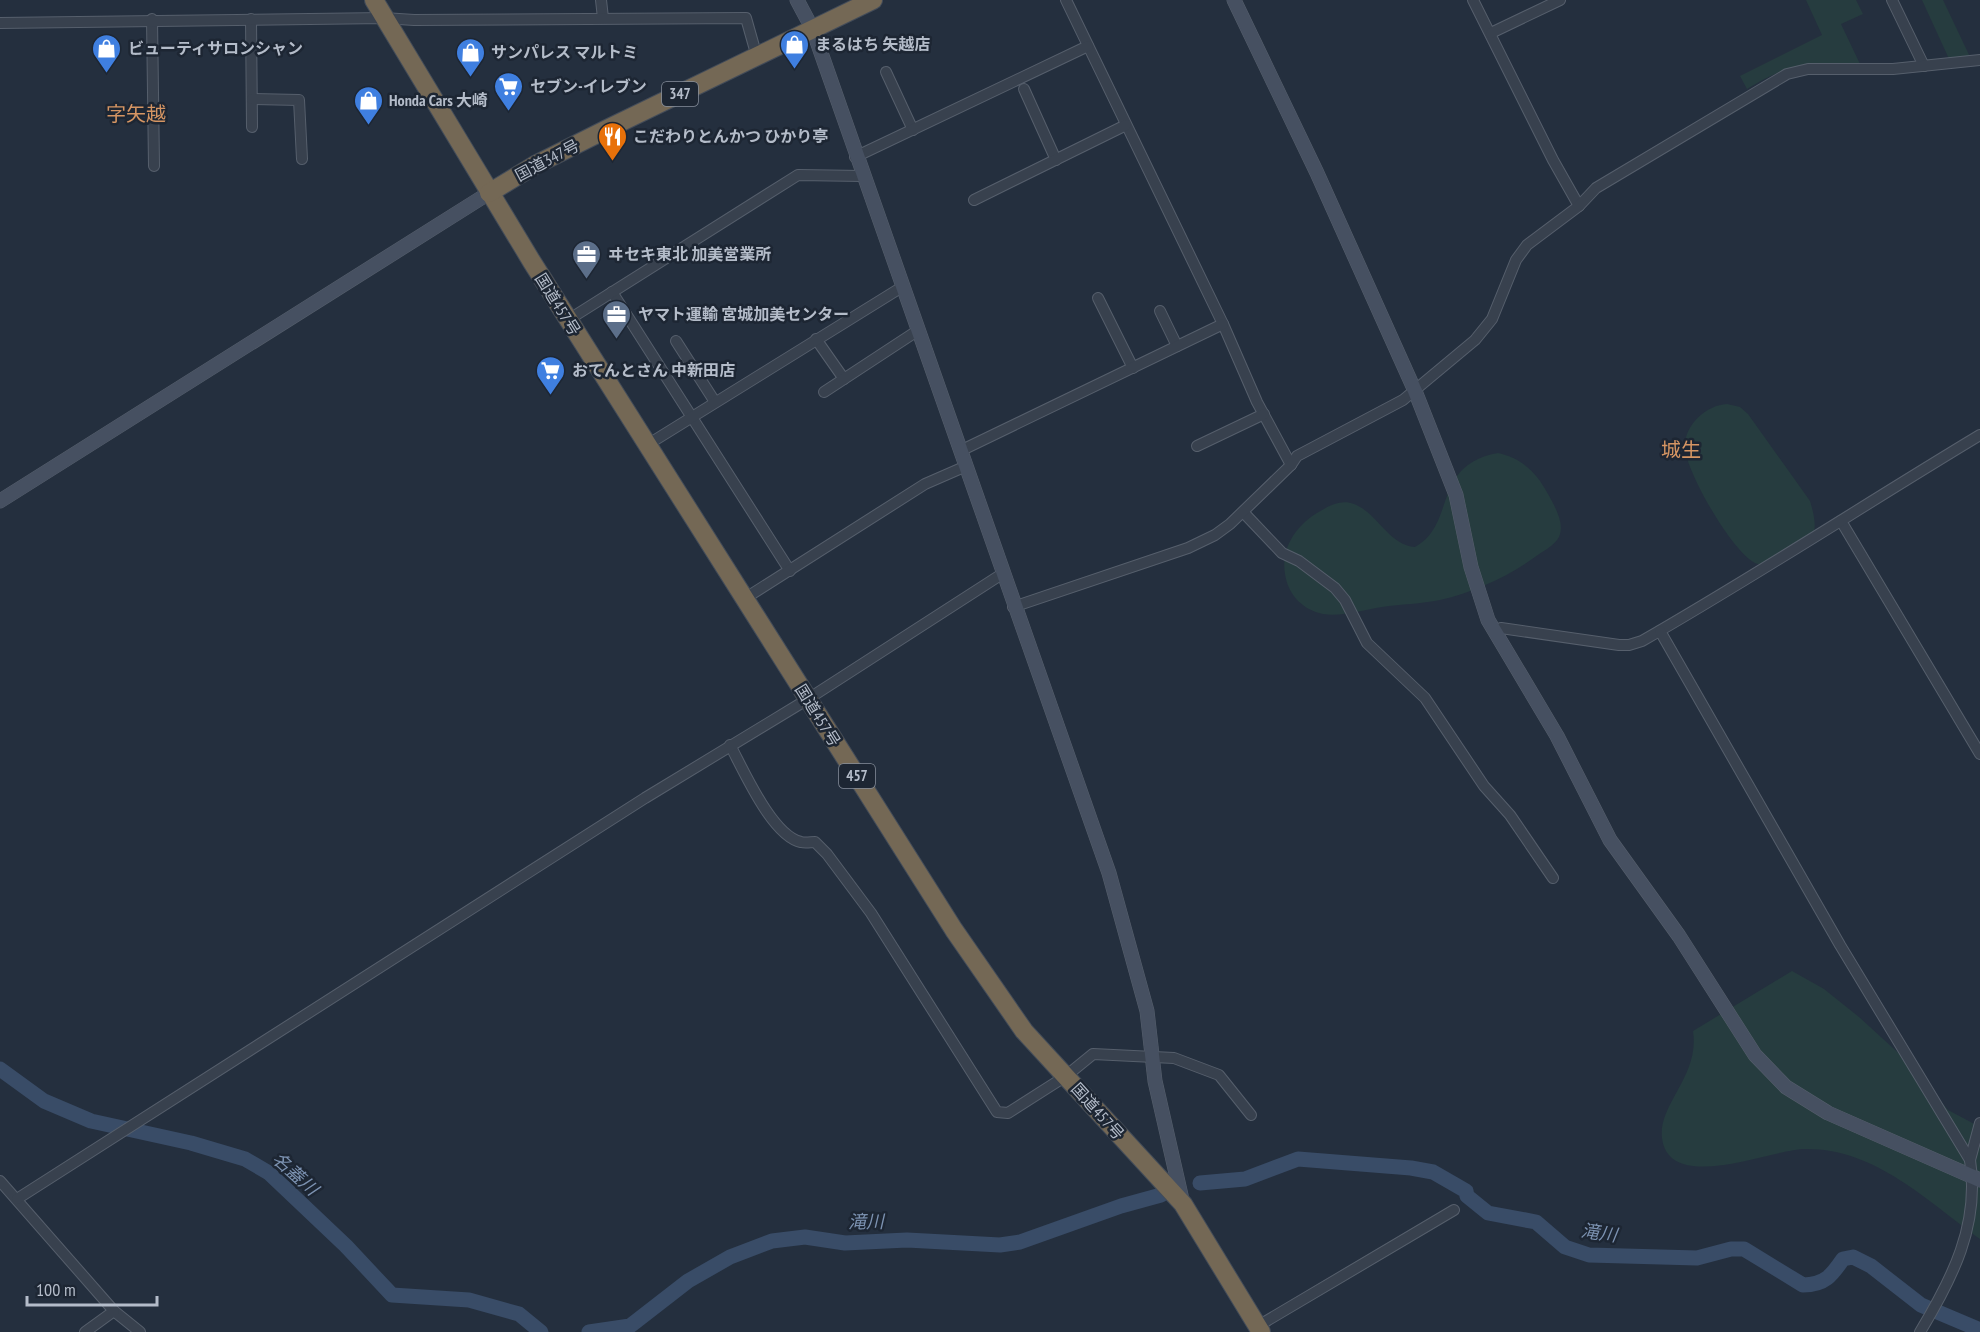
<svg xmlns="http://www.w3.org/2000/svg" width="1980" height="1332" font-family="'PT Sans Narrow','Noto Sans JP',sans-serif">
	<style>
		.green { fill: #263c3f }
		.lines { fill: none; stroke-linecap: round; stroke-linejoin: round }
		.river { stroke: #394c67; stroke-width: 15 }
		.street-casing { stroke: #565f6c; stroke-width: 12 }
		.secondary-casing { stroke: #565f6c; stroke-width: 15 }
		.highway-casing { stroke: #434c59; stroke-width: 20 }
		.street { stroke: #38414e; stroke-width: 10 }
		.secondary { stroke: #465061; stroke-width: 14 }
		.highway { stroke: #746855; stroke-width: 18 }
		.labels { text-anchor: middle; stroke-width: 5; stroke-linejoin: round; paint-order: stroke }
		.shield { fill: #1d2633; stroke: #878f9c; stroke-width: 1.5 }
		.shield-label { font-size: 15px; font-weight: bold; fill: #b4bcc9 }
		.poi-label { font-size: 16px; font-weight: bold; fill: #b4bcc9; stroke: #1d2633; text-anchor: start }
		.street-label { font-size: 16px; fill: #b4bcc9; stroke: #1d2633 }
		.water-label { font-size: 18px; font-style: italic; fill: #7c92b1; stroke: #1d2633 }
		.quarter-label { font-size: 20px; fill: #d59563; stroke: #1d2633 }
	</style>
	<rect width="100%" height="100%" fill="#242f3e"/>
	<!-- green -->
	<g class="green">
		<path d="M1806,0H1856L1863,14L1841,24L1860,64C1811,63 1790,62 1747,89L1740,76L1822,35Z"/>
		<polygon points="1922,0 1943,0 1971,59 1950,61"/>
		<path d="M1727,404L1740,407L1748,414L1810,501C1816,521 1819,537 1802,551C1793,558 1770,567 1758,564C1735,558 1687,473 1685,449C1683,426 1706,405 1727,404Z"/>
		<path d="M1498,453C1522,458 1537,473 1548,494C1555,507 1565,523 1559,537C1554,546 1543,551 1535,557C1507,577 1474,592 1440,600C1421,604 1401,604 1382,607C1363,610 1342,617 1323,614C1303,610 1288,595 1285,574C1280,545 1300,521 1324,509C1333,504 1343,500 1354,504C1378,513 1388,545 1415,547C1457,524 1431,465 1498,453Z"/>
		<path d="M1792,971L1824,989L1859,1017L1905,1059L1948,1110L1980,1127V1239C1927,1201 1875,1148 1805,1149C1772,1149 1669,1195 1662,1138C1658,1104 1700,1076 1693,1031Z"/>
	</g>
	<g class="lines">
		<!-- river -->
		<g class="river">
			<polyline points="0,1069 44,1101 91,1121 191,1143 245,1159 269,1173 346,1246 392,1295 469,1300 519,1314 541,1332"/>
			<path d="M1200,1183L1245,1179L1298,1159L1411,1168L1433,1172L1466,1191L1467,1196L1488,1213L1536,1222L1565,1247L1589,1255L1697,1258L1731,1249H1744L1803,1285C1825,1285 1832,1275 1843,1259L1853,1257L1871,1266L1921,1305L1980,1330"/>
			<polyline points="589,1332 630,1326 688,1281 730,1257 772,1241 805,1237 845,1243 907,1240 1000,1245 1020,1242 1121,1206 1161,1195"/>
		</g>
		<defs>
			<g id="street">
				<polyline points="601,0 603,18"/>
				<polyline points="1066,0 1223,324 1257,402 1291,465"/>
				<polyline points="1473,0 1553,160 1579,206"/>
				<polyline points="1892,0 1924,66"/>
				<polyline points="152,19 154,166"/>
				<polyline points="251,19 252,127"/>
				<polyline points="0,23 384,18 414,20 746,18 757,57"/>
				<polyline points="1491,33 1560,0"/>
				<polyline points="886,72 913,130"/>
				<polyline points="1024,89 1056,160"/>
				<polyline points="252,99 299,100 302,159"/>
				<polyline points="855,157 1088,46"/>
				<polyline points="974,200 1126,125"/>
				<polyline points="612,292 790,571"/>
				<polyline points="1098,298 1133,368"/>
				<polyline points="1160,311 1177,346"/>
				<polyline points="568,320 798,175 862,176"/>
				<polyline points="816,339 844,379"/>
				<polyline points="676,341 715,402"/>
				<polyline points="824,392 917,331"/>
				<polyline points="647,445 902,287"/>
				<polyline points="1197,446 1264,414"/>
				<polyline points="960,451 1223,324"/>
				<polyline points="1244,513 1282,553 1299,561 1335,588 1345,600 1367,643 1425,698 1484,786 1510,815 1553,878"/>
				<polyline points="1841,521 1980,754"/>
				<polyline points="744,599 925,484 964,467"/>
				<polyline points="1013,607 1188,548 1215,535 1230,524 1291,465 1297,456 1403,400 1475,340 1492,319 1516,260 1527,245 1579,206 1596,188 1787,74 1808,69 1893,69 1980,60"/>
				<path d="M1501,628L1619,645H1629L1642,641C1757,575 1867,503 1980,435"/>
				<path d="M1660,631L1840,945L1970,1160C1980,1225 1952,1279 1920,1332"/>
				<path d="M730,745C743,769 772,836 801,842C805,843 811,842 815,842L827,854L871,913L997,1112L1008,1113L1066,1076L1093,1054L1174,1058L1219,1075L1251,1115"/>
				<polyline points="1970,1160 1980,1123"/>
				<polyline points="0,1181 114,1311 140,1332"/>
				<polyline points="17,1199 645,798 808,699 1002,574"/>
				<polyline points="1258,1326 1454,1210"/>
				<polyline points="85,1332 114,1311"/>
			</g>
			<g id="secondary">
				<polyline points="797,0 813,30 1109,873 1147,1011 1155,1081 1183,1204"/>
				<polyline points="1234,0 1317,173 1415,391 1456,495 1471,567 1488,620 1557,736 1610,840 1679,936 1755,1055 1786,1087 1828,1113 1980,1180"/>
				<polyline points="0,501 489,193"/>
			</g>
			<g id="highway">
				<polyline points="374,0 532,262 954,930 1024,1031 1183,1204 1261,1332"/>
				<polyline points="489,193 535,165 611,127 873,0"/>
			</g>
		</defs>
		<!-- street casing -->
		<use href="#street" class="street-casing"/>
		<!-- secondary casing -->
		<use href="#secondary" class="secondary-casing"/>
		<!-- highway casing -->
		<use href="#highway" class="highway-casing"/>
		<!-- street -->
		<use href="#street" class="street"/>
		<!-- secondary -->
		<use href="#secondary" class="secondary"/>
		<!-- highway -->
		<use href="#highway" class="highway"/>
	</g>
	<!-- icons -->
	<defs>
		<symbol id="shop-pin" viewBox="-11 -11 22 30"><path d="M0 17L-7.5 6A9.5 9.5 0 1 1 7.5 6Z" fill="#3f7fe0" stroke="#1d2633"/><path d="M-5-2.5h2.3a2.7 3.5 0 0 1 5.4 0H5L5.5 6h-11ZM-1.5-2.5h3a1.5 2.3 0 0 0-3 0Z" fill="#fff"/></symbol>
		<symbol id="supermarket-pin" viewBox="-11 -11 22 30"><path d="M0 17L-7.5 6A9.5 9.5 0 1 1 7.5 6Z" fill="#3f7fe0" stroke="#1d2633"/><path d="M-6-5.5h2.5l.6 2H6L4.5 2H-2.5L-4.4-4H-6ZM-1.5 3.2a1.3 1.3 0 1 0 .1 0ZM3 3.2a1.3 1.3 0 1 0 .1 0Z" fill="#fff"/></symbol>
		<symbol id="restaurant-pin" viewBox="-11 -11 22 30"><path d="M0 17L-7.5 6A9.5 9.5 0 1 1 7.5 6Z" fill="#e8710a" stroke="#1d2633"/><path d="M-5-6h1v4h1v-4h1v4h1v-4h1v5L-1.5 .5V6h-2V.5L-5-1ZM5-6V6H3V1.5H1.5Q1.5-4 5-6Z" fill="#fff"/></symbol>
		<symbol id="office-pin" viewBox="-11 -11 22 30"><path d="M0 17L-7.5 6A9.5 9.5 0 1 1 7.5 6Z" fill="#5c6f8a" stroke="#1d2633"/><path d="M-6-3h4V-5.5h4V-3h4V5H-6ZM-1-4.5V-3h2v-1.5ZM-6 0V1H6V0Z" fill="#fff"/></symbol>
	</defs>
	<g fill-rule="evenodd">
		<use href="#shop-pin" x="778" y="28" width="33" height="45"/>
		<use href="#shop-pin" x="90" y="32" width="33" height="45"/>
		<use href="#shop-pin" x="454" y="36" width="33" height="45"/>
		<use href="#supermarket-pin" x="492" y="70" width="33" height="45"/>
		<use href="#shop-pin" x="352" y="84" width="33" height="45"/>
		<use href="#restaurant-pin" x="596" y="120" width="33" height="45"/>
		<use href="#office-pin" x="570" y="238" width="33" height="45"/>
		<use href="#office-pin" x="600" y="298" width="33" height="45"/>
		<use href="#supermarket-pin" x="534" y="354" width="33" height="45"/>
	</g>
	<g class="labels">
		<!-- shield labels -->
		<g class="shield">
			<rect x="662" y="82" width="36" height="24" rx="4.5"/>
			<rect x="839" y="764" width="36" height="24" rx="4.5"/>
		</g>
		<g class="shield-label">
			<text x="680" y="99">347</text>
			<text x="857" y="781">457</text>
		</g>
		<!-- poi labels -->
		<g class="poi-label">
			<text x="815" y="50">まるはち 矢越店</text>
			<text x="128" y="54">ビューティサロンシャン</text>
			<text x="491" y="58">サンパレス マルトミ</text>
			<text x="530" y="92">セブン-イレブン</text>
			<text x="389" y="106">Honda Cars 大崎</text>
			<text x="633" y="142">こだわりとんかつ ひかり亭</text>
			<text x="608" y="260">ヰセキ東北 加美営業所</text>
			<text x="638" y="320">ヤマト運輸 宮城加美センター</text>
			<text x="572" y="376">おてんとさん 中新田店</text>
		</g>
		<!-- street labels -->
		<g class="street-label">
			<text transform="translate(547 160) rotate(-28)" y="6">国道347号</text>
			<text transform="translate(558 304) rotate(58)" y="6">国道457号</text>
			<text transform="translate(818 715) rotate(58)" y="6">国道457号</text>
			<text transform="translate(1098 1111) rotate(48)" y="6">国道457号</text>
		</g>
		<!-- water labels -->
		<g class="water-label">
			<text transform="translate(295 1174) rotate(42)" y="6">名蓋川</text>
			<text transform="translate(866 1222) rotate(-1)" y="6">滝川</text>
			<text transform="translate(1599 1233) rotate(8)" y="6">滝川</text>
		</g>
		<!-- quarter labels -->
		<g class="quarter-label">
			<text x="136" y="121">字矢越</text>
			<text x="1681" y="457">城生</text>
		</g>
	</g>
	<!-- scale -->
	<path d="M27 1296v9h130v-9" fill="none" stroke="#b4bcc9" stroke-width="3"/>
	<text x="36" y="1296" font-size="18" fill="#b4bcc9" stroke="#1d2633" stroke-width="4.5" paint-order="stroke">100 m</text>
</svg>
